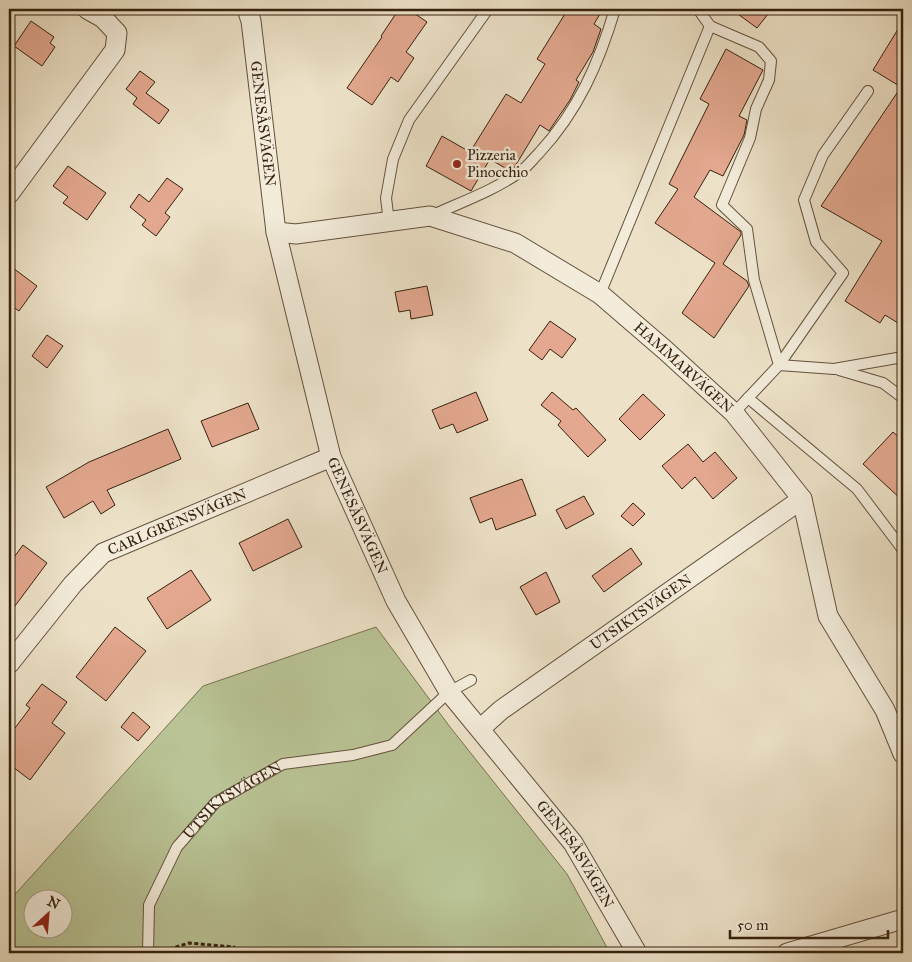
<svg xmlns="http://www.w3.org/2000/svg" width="912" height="962" font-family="'IM FELL Great Primer',serif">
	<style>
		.green { fill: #b9c395; stroke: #787252; fill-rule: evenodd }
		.building { fill: #e3a88f; stroke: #36210e }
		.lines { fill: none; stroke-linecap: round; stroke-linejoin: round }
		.service-casing { stroke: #64513c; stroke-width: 12 }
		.minor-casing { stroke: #64513c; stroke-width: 21 }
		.path { stroke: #36210e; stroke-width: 3; stroke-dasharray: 4 2.5; stroke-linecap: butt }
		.service { stroke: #f3ecdb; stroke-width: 10 }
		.minor { stroke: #f3ecdb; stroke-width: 19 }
		.poi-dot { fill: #8f2418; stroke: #f3ecdb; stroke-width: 2 }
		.labels { text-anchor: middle; stroke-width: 5; stroke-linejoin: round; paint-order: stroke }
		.street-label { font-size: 15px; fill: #36210e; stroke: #f3ecdb }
		.poi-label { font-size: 15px; fill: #36210e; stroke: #f3ecdb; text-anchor: start }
	</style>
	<rect width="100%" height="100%" fill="#ede2c8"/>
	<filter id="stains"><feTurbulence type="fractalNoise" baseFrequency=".004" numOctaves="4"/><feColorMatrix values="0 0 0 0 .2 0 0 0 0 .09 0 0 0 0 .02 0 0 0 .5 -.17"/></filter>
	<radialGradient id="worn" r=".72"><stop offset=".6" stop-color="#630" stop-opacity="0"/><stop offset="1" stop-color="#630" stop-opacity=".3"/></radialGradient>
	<!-- green -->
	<path class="green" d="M376,627L450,727L567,874L610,953H9V901L203,686ZM32,900H62V930H32Z"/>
	<!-- building -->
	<g class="building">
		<polygon points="399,9 408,9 427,22 406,52 414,58 398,82 391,77 372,105 347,88 382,37 381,36"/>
		<polygon points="568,9 603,9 594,24 601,29 593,52 576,80 579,82 570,100 549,131 540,125 514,168 510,171 490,159 471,191 426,166 442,136 470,152 506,94 521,103 545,64 537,59"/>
		<polygon points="731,9 772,9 757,28"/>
		<polygon points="31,21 54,37 50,43 55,47 42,66 14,46"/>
		<polygon points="903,21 903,326 885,315 880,323 845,301 882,241 821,206 901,87 873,70"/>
		<polygon points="726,49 763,70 739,116 747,120 744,135 723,176 710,170 694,197 741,232 741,235 723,264 747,281 749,286 714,338 682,313 715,263 655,223 678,189 669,184 709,104 700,99"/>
		<polygon points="140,71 155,82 146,93 169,110 159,124 133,104 137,98 126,89"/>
		<polygon points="68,166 106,193 87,220 63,203 68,197 53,186"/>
		<polygon points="167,178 183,189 165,213 170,217 156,236 142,225 146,220 130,207 139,194 149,202"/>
		<polygon points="9,265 37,286 19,311 9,304"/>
		<polygon points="427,286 433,315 411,319 410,310 399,312 395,292"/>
		<polygon points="550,321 576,339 562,358 550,349 542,360 529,350"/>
		<polygon points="47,335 63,346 47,368 32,356"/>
		<polygon points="476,392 488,420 457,433 453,424 440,429 432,410"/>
		<polygon points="552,392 573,410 576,408 606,440 588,457 558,425 561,421 541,405"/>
		<polygon points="643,394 665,415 640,440 619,419"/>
		<polygon points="248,403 259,429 212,447 201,421"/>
		<polygon points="168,429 181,459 107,490 115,505 101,514 93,501 64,518 46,487 89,462"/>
		<polygon points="893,432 903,441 903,501 863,464"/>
		<polygon points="688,444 703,462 715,452 737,478 713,499 695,477 682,489 662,466"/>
		<polygon points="522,479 536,515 496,530 492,518 480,523 470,498"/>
		<polygon points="584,496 594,514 566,529 556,510"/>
		<polygon points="633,503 645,514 633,526 621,516"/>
		<polygon points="288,519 302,547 253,571 239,543"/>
		<polygon points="23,545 47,563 9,614 9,564"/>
		<polygon points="631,548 642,564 604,592 592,576"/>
		<polygon points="191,570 211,600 167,629 147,598"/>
		<polygon points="546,572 560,602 536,615 520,587"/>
		<polygon points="115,627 146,651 106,701 76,677"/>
		<polygon points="42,684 67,702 52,723 65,733 30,780 9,764 9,736 30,708 26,705"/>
		<polygon points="133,712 150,727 138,741 121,727"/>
	</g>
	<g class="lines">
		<defs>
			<g id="service">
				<polyline points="698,9 710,26 759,47 771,61 769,80 756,109 750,138 722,205 747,229 754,280 779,365 834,369 897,358 903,359"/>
				<path d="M431,216C461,202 493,191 520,172C527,167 533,159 539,153C578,111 599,63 615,9"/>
				<polyline points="389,222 386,198 393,159 409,120 488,9"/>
				<polyline points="600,294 710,26"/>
				<polyline points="839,370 883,383 903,398"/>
				<polyline points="748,398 857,489 903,550"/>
				<polyline points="734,413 779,365 843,273 816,242 804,200 823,155 868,91"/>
				<path id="s1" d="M148,953L149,905L177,847L216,802L283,764L353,755L392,745L449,692L471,680"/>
			</g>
			<g id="minor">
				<path id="s2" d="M247,9L251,21L276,232L331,457L396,601L449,692L573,843L637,953"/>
				<polyline points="9,194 115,50 117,33 103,18 87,9"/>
				<path id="s3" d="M276,232L296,234L430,216L515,243L600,294L665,350L734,413L802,499L828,616L885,710L903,754"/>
				<path id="s4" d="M9,664L73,584L103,553L331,457"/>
				<path id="s5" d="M480,729L501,710L802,499"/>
				<polyline points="787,953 903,919"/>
			</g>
		</defs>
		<!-- service casing -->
		<use href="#service" class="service-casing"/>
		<!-- minor casing -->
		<use href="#minor" class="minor-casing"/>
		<!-- path -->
		<polyline class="path" points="163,951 189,943 234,947 236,953"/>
		<!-- service -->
		<use href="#service" class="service"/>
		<!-- minor -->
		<use href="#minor" class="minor"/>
	</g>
	<!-- markers -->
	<circle class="poi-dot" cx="457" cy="164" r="5"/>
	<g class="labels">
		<!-- street labels -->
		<g class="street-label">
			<text dy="5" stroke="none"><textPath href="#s2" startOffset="116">GENESÅSVÄGEN</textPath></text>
			<text dy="5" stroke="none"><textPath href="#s3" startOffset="455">HAMMARVÄGEN</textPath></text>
			<text dy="5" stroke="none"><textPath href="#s2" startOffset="521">GENESÅSVÄGEN</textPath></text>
			<text dy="5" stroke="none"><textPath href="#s4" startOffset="226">CARLGRENSVÄGEN</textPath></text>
			<text dy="5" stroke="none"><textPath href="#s5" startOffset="199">UTSIKTSVÄGEN</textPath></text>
			<text dy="5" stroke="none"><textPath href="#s1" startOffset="186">UTSIKTSVÄGEN</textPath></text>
			<text dy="5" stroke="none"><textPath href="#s2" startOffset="926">GENESÅSVÄGEN</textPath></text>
		</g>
		<!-- poi labels -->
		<g class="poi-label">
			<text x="467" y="160">Pizzeria<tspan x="467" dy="17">Pinocchio</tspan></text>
		</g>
	</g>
	<!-- margin -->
	<rect width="912" height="962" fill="none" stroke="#ede2c8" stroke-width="30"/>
	<rect x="10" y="10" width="892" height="942" fill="none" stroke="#36210e" stroke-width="2.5"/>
	<rect x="15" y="15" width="882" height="932" fill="none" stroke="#36210e"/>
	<!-- north arrow -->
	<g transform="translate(48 914) rotate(26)"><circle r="24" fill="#f3ecdb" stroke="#a79b89"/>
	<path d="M0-4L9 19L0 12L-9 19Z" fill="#8f2418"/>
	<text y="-8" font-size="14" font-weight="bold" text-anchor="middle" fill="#36210e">N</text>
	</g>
	<!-- scale -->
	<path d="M730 930v8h158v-8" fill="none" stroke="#36210e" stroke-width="2.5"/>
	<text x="737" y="930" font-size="15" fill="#36210e" stroke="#f3ecdb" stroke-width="4" paint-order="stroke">50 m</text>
	<rect width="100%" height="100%" filter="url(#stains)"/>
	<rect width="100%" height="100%" fill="url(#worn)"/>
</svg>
